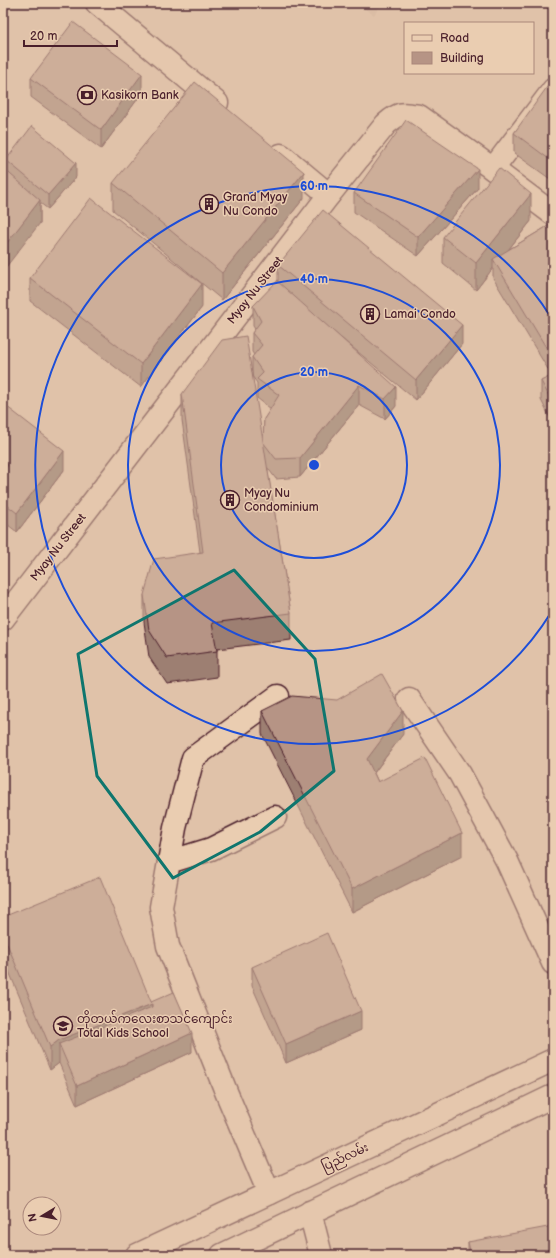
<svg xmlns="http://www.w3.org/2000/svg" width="556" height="1258" font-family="'Balsamiq Sans','Noto Sans Myanmar',sans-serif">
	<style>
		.built { fill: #d3b49e }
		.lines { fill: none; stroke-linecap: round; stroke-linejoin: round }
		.minor-casing { stroke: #4a1f2b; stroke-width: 25 }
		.highway-casing { stroke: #4a1f2b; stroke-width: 25 }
		.minor { stroke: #eacdb1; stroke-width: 22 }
		.highway { stroke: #eacdb1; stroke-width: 22 }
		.wall { fill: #9d7f72; stroke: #4a1f2b }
		.shaded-wall { fill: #7f685d; stroke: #4a1f2b }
		.building { fill: #b69485; stroke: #4a1f2b }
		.marked { fill: none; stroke: #0f766e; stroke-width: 3; stroke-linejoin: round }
		.ring { fill: none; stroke: #1d4ed8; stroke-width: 2 }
		.labels { text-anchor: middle; stroke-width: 3; stroke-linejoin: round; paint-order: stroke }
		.poi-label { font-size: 12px; fill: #4a1f2b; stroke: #eacdb1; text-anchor: start }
		.street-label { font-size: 12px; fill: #4a1f2b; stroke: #eacdb1 }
		.centre { fill: #1d4ed8; stroke: #eacdb1; stroke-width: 2 }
		.ring-label { font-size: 12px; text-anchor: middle; font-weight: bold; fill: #1d4ed8; stroke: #eacdb1; stroke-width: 3; stroke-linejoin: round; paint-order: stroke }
	</style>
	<rect width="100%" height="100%" fill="#e0c2a9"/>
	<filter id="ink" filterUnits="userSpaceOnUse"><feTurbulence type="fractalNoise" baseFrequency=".025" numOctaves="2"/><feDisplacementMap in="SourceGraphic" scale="8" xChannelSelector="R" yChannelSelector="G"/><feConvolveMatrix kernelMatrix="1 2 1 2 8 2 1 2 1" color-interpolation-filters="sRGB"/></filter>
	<g filter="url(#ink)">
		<!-- built -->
		<polygon class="built" points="356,3 382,3 374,15"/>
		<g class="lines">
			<defs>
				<g id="minor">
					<polyline points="97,3 217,103"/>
					<polyline points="281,155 329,195"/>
					<polyline points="493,169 553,90"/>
					<path d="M3,619L329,195L386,124C400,112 402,113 419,116L493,169L553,214"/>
					<polyline points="409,699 460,774 507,861 553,963"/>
					<polyline points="169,862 175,828 193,758 278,696"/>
					<polyline points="269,1193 227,1094 168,946 161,907 169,862 211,849 275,817"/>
					<polyline points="310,1212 321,1255"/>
				</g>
				<g id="highway">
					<polyline points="137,1255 553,1060"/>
					<polyline points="222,1255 553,1096"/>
				</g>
			</defs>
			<!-- minor casing -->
			<use href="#minor" class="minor-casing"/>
			<!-- highway casing -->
			<use href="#highway" class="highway-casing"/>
			<!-- minor -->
			<use href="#minor" class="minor"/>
			<!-- highway -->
			<use href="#highway" class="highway"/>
		</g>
		<!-- wall -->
		<g class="wall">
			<polygon points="31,78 142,93 101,149 31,97"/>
			<polygon points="553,85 553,181 514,153 514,133"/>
			<polygon points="6,160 76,177 48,209 40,203 40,223 6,170"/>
			<polygon points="113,183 304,198 222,300 113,210"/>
			<polygon points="478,188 418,256 354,212 354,193"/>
			<polygon points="531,221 508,250 553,223 553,424 541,400 541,381 552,376 493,278 493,268 476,290 443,263 443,237"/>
			<polygon points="278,265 462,344 416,400 329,328 396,406 385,419 359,405 300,477 276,479 267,467 291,613 291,640 217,649 217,677 167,684 149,657 144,622 144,595 200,552 182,420 182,394 263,444 264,419 271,409 257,398 257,383 252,376 252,357 254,355 252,352 252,333 255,329 253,326 253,306 278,282"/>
			<polygon points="30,278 202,307 141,387 30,301"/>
			<polygon points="3,410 64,470 17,532 3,521"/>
			<polygon points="262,711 403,734 374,773 378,782 462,856 352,912 262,734"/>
			<polygon points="3,917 151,1002 192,1052 77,1105 59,1063 50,1070 3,957"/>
			<polygon points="252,967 361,1030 286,1063 252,986"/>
			<polygon points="468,1242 553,1255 468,1255"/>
		</g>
		<!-- shaded-wall -->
		<g class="shaded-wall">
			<polygon points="142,74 142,93 101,149 101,130"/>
			<polygon points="76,163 76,177 48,209 48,195"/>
			<polygon points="478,169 478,188 418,256 418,237"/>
			<polygon points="304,172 304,198 222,300 222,273"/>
			<polygon points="531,194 531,221 497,264 493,259 493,268 476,290 476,263"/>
			<polygon points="40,200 40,223 3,271 3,248"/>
			<polygon points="202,284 202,307 141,387 141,364"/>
			<polygon points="462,325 462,344 416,400 416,380"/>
			<polygon points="359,385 359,405 300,477 300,458"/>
			<polygon points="396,387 396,406 385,419 385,399"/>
			<polygon points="64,451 64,470 17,532 17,513"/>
			<polygon points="403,711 403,734 367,782 367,759"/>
			<polygon points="462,833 462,856 352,912 352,889"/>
			<polygon points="152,1004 152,1027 59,1044 59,1063 50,1070 50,1047 59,1040"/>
			<polygon points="361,1011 361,1030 286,1063 286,1044"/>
			<polygon points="192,1033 192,1052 77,1105 77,1086"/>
		</g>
		<!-- building -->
		<g class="building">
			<polygon points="73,22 142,74 101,130 31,78"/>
			<polygon points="195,82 304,172 222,273 113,183"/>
			<polygon points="550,83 553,85 553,162 514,133"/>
			<polygon points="406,120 478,169 418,237 354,193"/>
			<polygon points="32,126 76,163 48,195 6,160"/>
			<polygon points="3,168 40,200 3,248"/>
			<polygon points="499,168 531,194 476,263 443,237"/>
			<polygon points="91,198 202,284 141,364 30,278"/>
			<polygon points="323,210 462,325 416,380 278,265"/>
			<polygon points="553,223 553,359 493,259"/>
			<polygon points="277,281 396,387 385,399 359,385 300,458 276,459 263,442 264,419 279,395 257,379 263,373 252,357 262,345 252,333 261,321 253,306"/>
			<polygon points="246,336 291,613 212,623 217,651 167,658 149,630 144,595 154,559 203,552 182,394 222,340"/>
			<polygon points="553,375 553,404 541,381"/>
			<polygon points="6,406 64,451 17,513 3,502 3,472 8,465 3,462 3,410"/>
			<polygon points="382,674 403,711 367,759 378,782 425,758 462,833 352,889 262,711 292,696 337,700"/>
			<polygon points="100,877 152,1004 59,1040 50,1047 3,934 3,917"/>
			<polygon points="327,933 361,1011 286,1044 252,967"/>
			<polygon points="174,992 192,1033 77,1086 59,1044 152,1007 152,1004 151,1002"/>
			<polygon points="553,1226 553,1255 471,1255 468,1242"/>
		</g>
	</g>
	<!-- marked area -->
	<path d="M0 0H556V1258H0ZM234,570L315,659L334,771L260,832L173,878L97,776L78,654Z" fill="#e0c2a9" fill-opacity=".55" fill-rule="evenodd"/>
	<path class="marked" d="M234,570L315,659L334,771L260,832L173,878L97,776L78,654Z"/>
	<!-- distance rings -->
	<g class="ring">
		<circle cx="314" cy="465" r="93"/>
		<circle cx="314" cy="465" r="186"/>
		<path d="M552 611A279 279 0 1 1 552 319"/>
	</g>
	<!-- icons -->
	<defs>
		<symbol id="bank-ring" viewBox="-11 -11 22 22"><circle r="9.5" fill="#eacdb1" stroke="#4a1f2b" stroke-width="1.5"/><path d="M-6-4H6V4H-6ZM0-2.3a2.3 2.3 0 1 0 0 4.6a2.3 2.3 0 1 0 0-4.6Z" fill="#4a1f2b"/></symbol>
		<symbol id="building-ring" viewBox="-11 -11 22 22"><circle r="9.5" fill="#eacdb1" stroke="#4a1f2b" stroke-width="1.5"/><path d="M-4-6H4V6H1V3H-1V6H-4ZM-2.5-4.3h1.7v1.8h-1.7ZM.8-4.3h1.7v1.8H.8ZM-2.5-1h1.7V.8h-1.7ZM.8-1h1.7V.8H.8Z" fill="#4a1f2b"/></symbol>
		<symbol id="school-ring" viewBox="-11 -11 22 22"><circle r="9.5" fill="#eacdb1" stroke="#4a1f2b" stroke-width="1.5"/><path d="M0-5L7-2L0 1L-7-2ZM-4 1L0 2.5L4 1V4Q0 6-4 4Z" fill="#4a1f2b"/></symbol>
	</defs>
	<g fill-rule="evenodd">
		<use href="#bank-ring" x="76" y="84" width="22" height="22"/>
		<use href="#building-ring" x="198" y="193" width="22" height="22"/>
		<use href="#building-ring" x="359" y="303" width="22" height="22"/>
		<use href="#building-ring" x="219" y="489" width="22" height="22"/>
		<use href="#school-ring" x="52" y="1015" width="22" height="22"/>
	</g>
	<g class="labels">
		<!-- poi labels -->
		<g class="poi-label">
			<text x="101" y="99">Kasikorn Bank</text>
			<text x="223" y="201">Grand Myay<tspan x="223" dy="14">Nu Condo</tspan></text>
			<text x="384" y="318">Lamai Condo</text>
			<text x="244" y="497">Myay Nu<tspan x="244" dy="14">Condominium</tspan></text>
			<text x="77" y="1023">တိုတယ်ကလေးစာသင်ကျောင်း<tspan x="77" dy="14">Total Kids School</tspan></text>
		</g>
		<!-- street labels -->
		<g class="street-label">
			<text transform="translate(255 290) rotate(-52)" y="4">Myay Nu Street</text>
			<text transform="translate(58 547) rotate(-52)" y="4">Myay Nu Street</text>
			<text transform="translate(345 1157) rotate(-25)" y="4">ပြည်လမ်း</text>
		</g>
	</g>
	<circle cx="314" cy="465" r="6" class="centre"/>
	<g class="ring-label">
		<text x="314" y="190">60 m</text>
		<text x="314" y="283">40 m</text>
		<text x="314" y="376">20 m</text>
	</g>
	<!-- margin -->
	<rect width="556" height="1258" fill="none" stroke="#eacdb1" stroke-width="16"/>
	<rect x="8" y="8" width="540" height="1242" fill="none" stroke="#4a1f2b" stroke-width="1.5" filter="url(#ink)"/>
	<!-- legend -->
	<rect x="404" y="22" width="130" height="52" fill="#eacdb1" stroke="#aa877b"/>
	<rect x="412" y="35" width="20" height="6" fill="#eacdb1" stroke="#aa877b"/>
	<text x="440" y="42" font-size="12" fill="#4a1f2b">Road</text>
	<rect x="412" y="52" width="20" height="12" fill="#b69485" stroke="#aa877b"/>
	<text x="440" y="62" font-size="12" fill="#4a1f2b">Building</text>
	<!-- north arrow -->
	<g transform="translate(42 1216) rotate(260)"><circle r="19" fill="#eacdb1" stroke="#aa877b"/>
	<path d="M0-3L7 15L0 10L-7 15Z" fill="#4a1f2b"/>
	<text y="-6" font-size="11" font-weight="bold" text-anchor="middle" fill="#4a1f2b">N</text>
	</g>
	<!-- scale -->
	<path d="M24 40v6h93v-6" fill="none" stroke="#4a1f2b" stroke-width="2"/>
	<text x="30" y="40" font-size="12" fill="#4a1f2b" stroke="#eacdb1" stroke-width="3" paint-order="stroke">20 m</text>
</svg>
